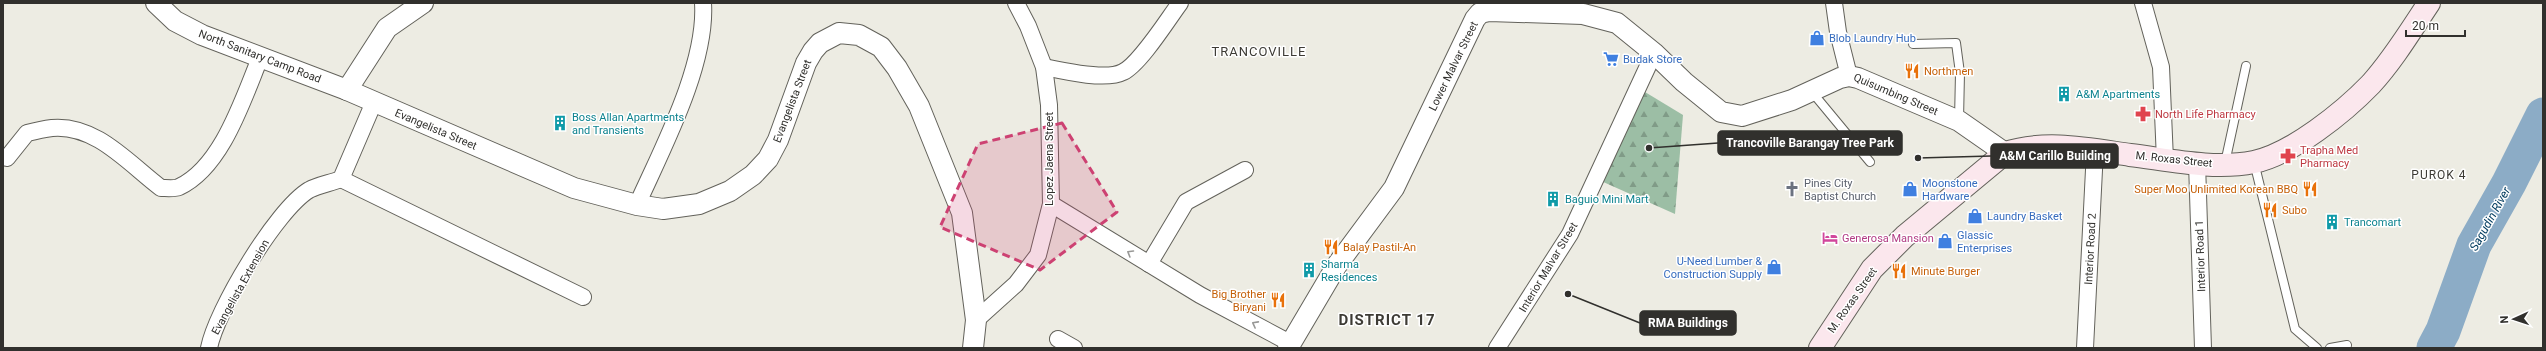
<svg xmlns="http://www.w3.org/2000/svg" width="2546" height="351" font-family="Roboto,sans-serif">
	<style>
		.forest { fill: url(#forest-firs) }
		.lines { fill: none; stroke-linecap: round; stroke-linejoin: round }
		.river { stroke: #8cacc6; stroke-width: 35 }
		.service-casing { stroke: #63625b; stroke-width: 10 }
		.minor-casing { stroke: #63625b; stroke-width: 18 }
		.tertiary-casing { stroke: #63625b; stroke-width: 22 }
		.secondary-casing { stroke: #63625b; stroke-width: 24 }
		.service { stroke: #fff; stroke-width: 8 }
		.minor { stroke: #fff; stroke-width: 16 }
		.tertiary { stroke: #fff; stroke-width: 20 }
		.secondary { stroke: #fbe7ed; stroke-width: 22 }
		.oneway { stroke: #989896 }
		.marked { fill: #cd4172; fill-opacity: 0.2; stroke: #cd4172; stroke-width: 3; stroke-dasharray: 8 5; stroke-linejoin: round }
		.labels { text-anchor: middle; stroke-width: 3; stroke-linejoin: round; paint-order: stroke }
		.shop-label { font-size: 11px; fill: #366cbe; stroke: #fff; text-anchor: start }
		.street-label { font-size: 11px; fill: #31302d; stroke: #fff }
		.food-label { font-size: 11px; fill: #c56008; stroke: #fff; text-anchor: start }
		.culture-label { font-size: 11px; fill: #0d838f; stroke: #fff; text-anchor: start }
		.health-label { font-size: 11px; fill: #be3a42; stroke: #fff; text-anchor: start }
		.worship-label { font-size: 11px; fill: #5b616d; stroke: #fff; text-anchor: start }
		.hotel-label { font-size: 11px; fill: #b23c85; stroke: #fff; text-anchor: start }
		.neighbourhood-label { font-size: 12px; letter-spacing: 1px; fill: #3d3b35; stroke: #fff }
		.water-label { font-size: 12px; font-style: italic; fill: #043e61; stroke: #fff }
		.quarter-label { font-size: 13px; letter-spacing: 1px; fill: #3d3b35; stroke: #fff }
		.district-label { font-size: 15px; font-weight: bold; letter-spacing: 1px; fill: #3d3b35; stroke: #fff }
		.leader { fill: none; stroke: #31302d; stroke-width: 1.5 }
		.callout-dot { fill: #31302d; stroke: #fff; stroke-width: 1.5 }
		.callout { fill: #31302d; stroke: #31302d; stroke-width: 1.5 }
		.callout-label { font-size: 12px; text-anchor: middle; font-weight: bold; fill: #fff }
	</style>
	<defs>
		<pattern id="forest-firs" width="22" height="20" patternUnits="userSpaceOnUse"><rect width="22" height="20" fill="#9cbea5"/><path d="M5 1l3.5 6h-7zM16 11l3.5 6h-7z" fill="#809b87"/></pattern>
	</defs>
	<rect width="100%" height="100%" fill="#edece3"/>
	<!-- forest -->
	<polygon class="forest" points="1645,92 1683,115 1675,214 1601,181"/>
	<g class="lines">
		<!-- river -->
		<polyline class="river" points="2434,348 2443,331 2474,245 2509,183 2543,115"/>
		<defs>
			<g id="service">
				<polyline points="1913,44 1956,43 1960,73 1959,120"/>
				<polyline points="1812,92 1870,162"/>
				<polyline points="2254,162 2295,329 2317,348"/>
				<polyline points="2225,163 2246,66"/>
				<polyline points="2330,348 2347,345"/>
			</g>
			<g id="minor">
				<polyline points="1834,3 1838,32 1849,76"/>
				<polyline points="2143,3 2161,67 2165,160"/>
				<path d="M1044,67C1063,71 1106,81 1123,72C1140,64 1168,19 1180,3"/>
				<path d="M7,158L27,133C35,131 44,129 52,128C96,124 129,164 161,188C166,188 175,189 179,187C222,167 243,99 260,58"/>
				<polyline points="2197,163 2203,348"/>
				<polyline points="341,179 583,297"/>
				<polyline points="1051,204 1200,295 1290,343"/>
				<path d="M637,205C662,149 707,65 703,3"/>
				<polyline points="1149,264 1186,202 1245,170"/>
				<polyline points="976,320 1016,284 1038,255 1051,204 1049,105 1044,67 1028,26 1016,3"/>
				<polyline points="1058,339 1074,348"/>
				<path d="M209,348C216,311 276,210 309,190C318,185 331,183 341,179L374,102"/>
				<polyline points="1497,348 1570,234 1654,53"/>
				<polyline points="2085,348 2095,150"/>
			</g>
			<g id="tertiary">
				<polyline points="156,3 175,21 202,35 347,90 574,188 637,205 663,209 699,204 730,191 753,175 768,159 778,140 806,63 813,51 820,43 839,33 859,35 881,47 897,68 919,106 962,213 976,320 973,348"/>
				<polyline points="347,90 387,28 423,3"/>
				<polyline points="1288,348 1337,265 1394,188 1475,19 1480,13 1489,11 1583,14 1617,23 1654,53 1684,82 1721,112 1742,116 1792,100 1840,78 1849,76 1858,78 1959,121 2005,153"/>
			</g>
			<path id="secondary" d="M1820,348L1872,269L1905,236L2005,153C2046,140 2088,149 2130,155C2170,160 2214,170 2254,162C2292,154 2344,112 2371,84C2393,60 2411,30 2429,3"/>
		</defs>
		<!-- service casing -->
		<use href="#service" class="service-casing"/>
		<!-- minor casing -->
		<use href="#minor" class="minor-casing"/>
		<!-- tertiary casing -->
		<use href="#tertiary" class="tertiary-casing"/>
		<!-- secondary casing -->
		<use href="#secondary" class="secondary-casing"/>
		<!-- service -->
		<use href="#service" class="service"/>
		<!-- minor -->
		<use href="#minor" class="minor"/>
		<!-- tertiary -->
		<use href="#tertiary" class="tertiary"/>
		<!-- secondary -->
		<use href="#secondary" class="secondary"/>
	</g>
	<!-- one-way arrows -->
	<defs><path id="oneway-chevron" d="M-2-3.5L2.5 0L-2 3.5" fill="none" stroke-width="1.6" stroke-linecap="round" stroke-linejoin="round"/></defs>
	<g class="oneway">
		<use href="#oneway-chevron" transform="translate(1130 253) rotate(-149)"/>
		<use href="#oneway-chevron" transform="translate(1255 324) rotate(-152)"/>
	</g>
	<!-- marked area -->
	<path class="marked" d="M1062,123L1117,212L1040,270L940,227L978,144Z"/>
	<!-- icons -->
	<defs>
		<symbol id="shop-bare" viewBox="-9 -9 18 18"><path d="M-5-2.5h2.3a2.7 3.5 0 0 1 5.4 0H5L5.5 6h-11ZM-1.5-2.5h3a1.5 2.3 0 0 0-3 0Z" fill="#3f7fe0" stroke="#fff" stroke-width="2.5" paint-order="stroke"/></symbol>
		<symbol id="supermarket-bare" viewBox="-9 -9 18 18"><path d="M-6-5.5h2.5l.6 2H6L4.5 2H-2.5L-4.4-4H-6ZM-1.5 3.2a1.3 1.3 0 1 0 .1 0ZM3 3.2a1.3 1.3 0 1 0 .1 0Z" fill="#3f7fe0" stroke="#fff" stroke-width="2.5" paint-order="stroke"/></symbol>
		<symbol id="restaurant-bare" viewBox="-9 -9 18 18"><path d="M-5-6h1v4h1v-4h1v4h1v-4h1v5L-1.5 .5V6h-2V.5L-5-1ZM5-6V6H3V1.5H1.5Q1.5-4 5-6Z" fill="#e8710a" stroke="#fff" stroke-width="2.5" paint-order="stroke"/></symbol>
		<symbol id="building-bare" viewBox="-9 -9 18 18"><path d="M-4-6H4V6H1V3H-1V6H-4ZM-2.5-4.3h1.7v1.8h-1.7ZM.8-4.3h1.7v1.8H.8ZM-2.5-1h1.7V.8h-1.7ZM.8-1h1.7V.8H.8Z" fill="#0f9aa8" stroke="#fff" stroke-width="2.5" paint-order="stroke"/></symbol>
		<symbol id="pharmacy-bare" viewBox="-9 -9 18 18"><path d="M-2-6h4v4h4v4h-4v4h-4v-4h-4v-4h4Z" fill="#e0444e" stroke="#fff" stroke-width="2.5" paint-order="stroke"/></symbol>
		<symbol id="church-bare" viewBox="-9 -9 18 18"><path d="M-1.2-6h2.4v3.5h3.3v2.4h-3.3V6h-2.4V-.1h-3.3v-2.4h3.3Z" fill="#6b7280" stroke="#fff" stroke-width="2.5" paint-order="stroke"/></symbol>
		<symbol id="hotel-bare" viewBox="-9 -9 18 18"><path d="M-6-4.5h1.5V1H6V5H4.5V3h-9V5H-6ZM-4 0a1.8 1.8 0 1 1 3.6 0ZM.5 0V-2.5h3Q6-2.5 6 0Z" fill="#d1479c" stroke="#fff" stroke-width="2.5" paint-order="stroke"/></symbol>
	</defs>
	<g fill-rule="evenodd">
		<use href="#shop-bare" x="1806" y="27" width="22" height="22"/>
		<use href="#supermarket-bare" x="1600" y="48" width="22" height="22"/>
		<use href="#restaurant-bare" x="1901" y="60" width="22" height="22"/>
		<use href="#building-bare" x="2053" y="83" width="22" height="22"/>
		<use href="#pharmacy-bare" x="2132" y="103" width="22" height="22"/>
		<use href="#building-bare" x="549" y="112" width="22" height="22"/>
		<use href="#pharmacy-bare" x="2277" y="145" width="22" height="22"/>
		<use href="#church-bare" x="1781" y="178" width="22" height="22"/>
		<use href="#shop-bare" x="1899" y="178" width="22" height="22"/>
		<use href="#restaurant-bare" x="2299" y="178" width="22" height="22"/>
		<use href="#building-bare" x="1542" y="188" width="22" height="22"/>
		<use href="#restaurant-bare" x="2259" y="199" width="22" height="22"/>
		<use href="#shop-bare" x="1964" y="205" width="22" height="22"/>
		<use href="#building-bare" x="2321" y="211" width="22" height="22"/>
		<use href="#hotel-bare" x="1819" y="227" width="22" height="22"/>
		<use href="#shop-bare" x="1934" y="230" width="22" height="22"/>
		<use href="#restaurant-bare" x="1320" y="236" width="22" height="22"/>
		<use href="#shop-bare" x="1763" y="256" width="22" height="22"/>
		<use href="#building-bare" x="1298" y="259" width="22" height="22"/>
		<use href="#restaurant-bare" x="1888" y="260" width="22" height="22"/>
		<use href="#restaurant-bare" x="1267" y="289" width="22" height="22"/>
	</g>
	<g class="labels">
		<!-- shop labels -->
		<g class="shop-label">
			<text x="1829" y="42">Blob Laundry Hub</text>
			<text x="1623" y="63">Budak Store</text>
			<text x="1922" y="187">Moonstone<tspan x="1922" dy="13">Hardware</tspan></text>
			<text x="1987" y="220">Laundry Basket</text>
			<text x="1957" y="239">Glassic<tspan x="1957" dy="13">Enterprises</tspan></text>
			<text x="1762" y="265" text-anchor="end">U-Need Lumber &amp;<tspan x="1762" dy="13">Construction Supply</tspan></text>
		</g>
		<!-- street labels -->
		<g class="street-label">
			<text transform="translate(260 56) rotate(21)" y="4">North Sanitary Camp Road</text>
			<text transform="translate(1453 66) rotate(-64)" y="4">Lower Malvar Street</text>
			<text transform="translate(1896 94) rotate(23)" y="4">Quisumbing Street</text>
			<text transform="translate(792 101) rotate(-69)" y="4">Evangelista Street</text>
			<text transform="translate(436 129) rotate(23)" y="4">Evangelista Street</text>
			<text transform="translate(1049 159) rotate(-90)" y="4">Lopez Jaena Street</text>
			<text transform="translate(2174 159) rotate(6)" y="4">M. Roxas Street</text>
			<text transform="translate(2090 249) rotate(-87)" y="4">Interior Road 2</text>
			<text transform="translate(2200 256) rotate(-92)" y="4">Interior Road 1</text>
			<text transform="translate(1548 267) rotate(-59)" y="4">Interior Malvar Street</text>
			<text transform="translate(240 287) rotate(-61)" y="4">Evangelista Extension</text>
			<text transform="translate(1852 300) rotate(-55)" y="4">M. Roxas Street</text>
		</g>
		<!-- food labels -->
		<g class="food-label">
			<text x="1924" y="75">Northmen</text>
			<text x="2298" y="193" text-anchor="end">Super Moo Unlimited Korean BBQ</text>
			<text x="2282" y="214">Subo</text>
			<text x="1343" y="251">Balay Pastil-An</text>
			<text x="1911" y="275">Minute Burger</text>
			<text x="1266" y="298" text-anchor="end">Big Brother<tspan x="1266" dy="13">Biryani</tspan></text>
		</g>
		<!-- culture labels -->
		<g class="culture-label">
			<text x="2076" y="98">A&amp;M Apartments</text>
			<text x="572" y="121">Boss Allan Apartments<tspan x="572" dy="13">and Transients</tspan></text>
			<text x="1565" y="203">Baguio Mini Mart</text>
			<text x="2344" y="226">Trancomart</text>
			<text x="1321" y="268">Sharma<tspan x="1321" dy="13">Residences</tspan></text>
		</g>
		<!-- health labels -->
		<g class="health-label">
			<text x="2155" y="118">North Life Pharmacy</text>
			<text x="2300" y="154">Trapha Med<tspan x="2300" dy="13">Pharmacy</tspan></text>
		</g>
		<!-- worship labels -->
		<g class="worship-label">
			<text x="1804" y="187">Pines City<tspan x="1804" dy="13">Baptist Church</tspan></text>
		</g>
		<!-- hotel labels -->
		<g class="hotel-label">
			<text x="1842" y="242">Generosa Mansion</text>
		</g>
		<!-- neighbourhood labels -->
		<g class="neighbourhood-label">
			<text x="2439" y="179">PUROK 4</text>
		</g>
		<!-- water labels -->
		<g class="water-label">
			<text transform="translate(2490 219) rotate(-61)" y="4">Sagudin River</text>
		</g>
		<!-- quarter labels -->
		<g class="quarter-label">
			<text x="1259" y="56">TRANCOVILLE</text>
		</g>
		<!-- district labels -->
		<g class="district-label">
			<text x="1387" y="325">DISTRICT 17</text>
		</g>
	</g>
	<!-- callouts -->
	<path class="leader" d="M1649 148L1718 143M1918 158L1991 156M1568 294L1640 323"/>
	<g class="callout-dot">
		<circle cx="1649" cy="148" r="4"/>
		<circle cx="1918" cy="158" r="4"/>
		<circle cx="1568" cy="294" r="4"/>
	</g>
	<g class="callout">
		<rect x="1718" y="131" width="184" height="24" rx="4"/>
		<rect x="1991" y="144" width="127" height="24" rx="4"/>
		<rect x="1640" y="311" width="96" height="24" rx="4"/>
	</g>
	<g class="callout-label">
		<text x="1810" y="147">Trancoville Barangay Tree Park</text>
		<text x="2055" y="160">A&amp;M Carillo Building</text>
		<text x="1688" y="327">RMA Buildings</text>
	</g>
	<!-- border -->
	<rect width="2546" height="351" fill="none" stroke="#31302d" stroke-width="8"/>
	<!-- north arrow -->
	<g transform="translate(2514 319) rotate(267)" stroke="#ffffff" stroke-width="3" paint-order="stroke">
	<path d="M0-3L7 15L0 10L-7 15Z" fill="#31302d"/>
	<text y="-6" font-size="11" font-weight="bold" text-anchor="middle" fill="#31302d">N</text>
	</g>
	<!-- scale -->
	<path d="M2406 30v6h59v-6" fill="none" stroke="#31302d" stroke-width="2"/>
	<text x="2412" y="30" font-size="12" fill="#31302d" stroke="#ffffff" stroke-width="3" paint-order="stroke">20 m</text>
</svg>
